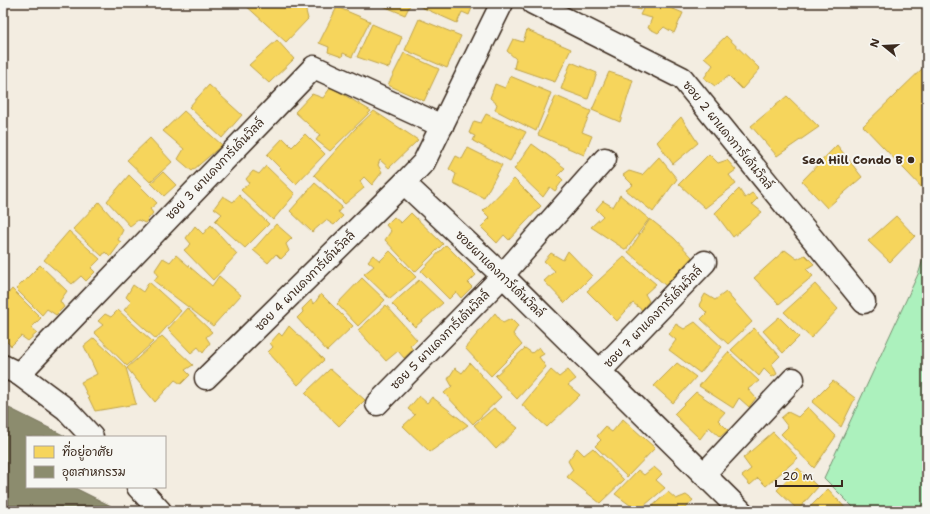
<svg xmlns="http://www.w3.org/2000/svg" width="930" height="514" font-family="'Shantell Sans','Playpen Sans Thai',sans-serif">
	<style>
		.green { fill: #acf1bd; stroke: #748e6e }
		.homes { fill: #f6d55c; stroke: #bea249 }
		.industry { fill: #8c8c6e; stroke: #746f56 }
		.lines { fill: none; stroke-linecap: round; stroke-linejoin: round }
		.minor-casing { stroke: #3b2a1e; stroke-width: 25 }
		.minor { stroke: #f6f6f2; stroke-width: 22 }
		.poi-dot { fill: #3b2a1e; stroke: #f6f6f2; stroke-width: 1.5 }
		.labels { text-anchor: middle; stroke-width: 4; stroke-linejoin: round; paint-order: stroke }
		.street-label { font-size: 12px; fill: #3b2a1e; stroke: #f6f6f2 }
		.poi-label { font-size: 12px; font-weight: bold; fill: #3b2a1e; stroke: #f6f6f2; text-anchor: end }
	</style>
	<rect width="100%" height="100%" fill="#f3ede1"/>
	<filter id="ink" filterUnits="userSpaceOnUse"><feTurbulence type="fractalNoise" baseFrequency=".025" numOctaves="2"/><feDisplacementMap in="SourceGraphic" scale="8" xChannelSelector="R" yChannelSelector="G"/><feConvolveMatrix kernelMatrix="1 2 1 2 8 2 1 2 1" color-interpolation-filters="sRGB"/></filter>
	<g filter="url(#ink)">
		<!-- green -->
		<polygon class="green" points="927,246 927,511 857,511 824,478 919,272"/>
		<!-- homes -->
		<g class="homes">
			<polygon points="243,3 304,3 308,19 286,42"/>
			<polygon points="382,3 411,3 405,15 381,5"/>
			<polygon points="420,3 474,3 469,15 462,12 457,23 419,6"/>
			<polygon points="618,3 643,3 640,10"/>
			<polygon points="646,3 659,3 683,13 674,33 664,27 658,33 648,28 652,18 640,15"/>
			<polygon points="337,7 370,21 352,57 343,53 342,57 328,52 329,47 319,43"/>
			<polygon points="419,19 461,36 447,68 405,50"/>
			<polygon points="372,24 402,37 389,68 357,57"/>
			<polygon points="527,30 571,49 555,82 514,68 516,59 507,51 513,39 523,42"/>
			<polygon points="726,36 760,69 742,89 729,76 715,86 704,78 713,65 704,57"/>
			<polygon points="277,40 294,59 269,83 249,65"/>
			<polygon points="404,53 439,69 424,101 388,85"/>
			<polygon points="571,62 597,73 588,99 561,89"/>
			<polygon points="927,64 927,193 863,126"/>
			<polygon points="609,72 633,80 620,122 592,110"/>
			<polygon points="510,76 551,93 536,131 495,110 497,104 490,98 495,84 505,88"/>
			<polygon points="209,85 242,115 222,138 189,107"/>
			<polygon points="331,87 371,111 330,151 316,140 320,135 295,112 312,94 323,98"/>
			<polygon points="556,96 591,111 582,132 592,136 584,155 538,135"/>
			<polygon points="787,96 819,127 777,156 751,126"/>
			<polygon points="184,111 222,145 192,171 178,159 184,149 163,131"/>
			<polygon points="374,111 418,140 389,168 380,160 378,165 382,172 372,185 364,177 360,181 364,188 345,204 314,175 355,129"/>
			<polygon points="486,114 526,132 510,161 473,141 475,136 469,133 474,121 481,123"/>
			<polygon points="681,117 698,143 673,164 657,142"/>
			<polygon points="305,134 325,154 296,184 267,155 283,138 292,147"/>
			<polygon points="150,138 172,162 150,182 127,160"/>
			<polygon points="532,144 565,168 558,175 563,180 555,191 550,187 543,197 514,169"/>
			<polygon points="837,145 862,177 827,208 802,181"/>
			<polygon points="468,148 502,165 484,198 453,183 456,174 449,169 456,156 462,159"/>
			<polygon points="709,154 718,163 727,160 736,170 729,175 736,184 705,208 679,184"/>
			<polygon points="659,157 677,179 653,212 626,190 633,185 623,175 629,171 642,175"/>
			<polygon points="266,166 295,194 273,220 241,190 249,183 246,179 253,171 259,174"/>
			<polygon points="163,172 176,185 164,196 151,183"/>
			<polygon points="129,175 157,203 150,209 153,213 145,223 138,220 130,226 107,201"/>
			<polygon points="514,179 541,206 509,240 504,235 497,243 481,227 490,218 483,211"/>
			<polygon points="315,183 342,207 338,212 343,216 334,225 326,220 312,232 290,211"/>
			<polygon points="739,189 745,198 752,193 758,198 752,204 762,212 733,237 715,213"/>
			<polygon points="239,195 269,224 245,248 215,221 222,214 214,208 223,196 233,202"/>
			<polygon points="620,195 649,219 626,250 591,227 603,216 596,209 603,201 613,207"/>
			<polygon points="99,202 123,230 118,240 121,242 110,257 105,252 102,256 73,229"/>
			<polygon points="411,213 443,244 415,272 385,240 391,231 386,225 394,217 401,223"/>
			<polygon points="896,216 915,236 890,262 868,241"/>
			<polygon points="650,219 674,238 692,257 666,286 628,252"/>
			<polygon points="276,224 292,238 286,244 289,251 281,259 276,254 268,263 253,250"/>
			<polygon points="211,225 237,254 213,280 184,250 191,244 186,238 195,226 203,234"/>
			<polygon points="69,231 100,259 91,268 95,272 86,281 81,276 72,284 44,260"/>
			<polygon points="446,245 476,275 468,283 472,287 461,298 456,292 449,299 421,271"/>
			<polygon points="785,250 797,259 805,255 814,264 806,269 813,276 779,304 754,278"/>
			<polygon points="390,251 416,277 390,299 364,274 374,266 368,261 373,255 380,261"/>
			<polygon points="568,251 592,276 565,303 544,281 555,271 544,261 551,253 563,260"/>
			<polygon points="176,255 212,286 219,276 241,295 213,326 154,281 158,275 155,270 163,258 170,262"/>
			<polygon points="624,257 656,284 645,294 649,301 642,310 633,303 617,321 587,291"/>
			<polygon points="40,265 67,291 60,301 64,307 56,315 47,309 42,315 16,289"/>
			<polygon points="362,278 385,300 358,326 337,304"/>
			<polygon points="419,280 443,303 415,327 392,304"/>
			<polygon points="149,282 181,311 156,339 124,310 131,302 126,297 133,285 143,292"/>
			<polygon points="815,284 838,309 811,338 784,312"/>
			<polygon points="12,289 41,318 31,328 37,333 28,341 21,336 11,346 3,338 3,299"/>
			<polygon points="726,292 752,322 728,344 701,319 707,313 699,305 705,294 715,300"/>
			<polygon points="321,294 353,326 327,351 297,318 303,312 302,309 311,300 314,304"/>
			<polygon points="386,305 417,340 410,346 413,350 404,358 398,351 386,361 358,330"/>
			<polygon points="187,308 212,332 206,337 210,343 203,353 198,347 191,353 168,329"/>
			<polygon points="118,310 153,342 127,366 94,332 103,325 98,321 105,314 111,317"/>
			<polygon points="495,313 503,323 511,319 518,326 513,334 522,345 491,376 465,348"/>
			<polygon points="779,317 799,337 783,353 763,331"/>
			<polygon points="695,322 722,347 700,373 669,350 676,340 669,334 676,324 684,329"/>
			<polygon points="289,326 324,360 298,385 268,352 273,347 270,343 279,333 282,336"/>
			<polygon points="754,328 780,356 772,364 777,374 772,377 764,369 759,376 731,350"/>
			<polygon points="162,336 193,365 185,370 190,375 181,384 175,380 155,402 127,368"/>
			<polygon points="94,338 126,368 136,404 95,411 81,382 97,374 84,346"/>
			<polygon points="539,347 544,354 539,357 546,367 517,399 495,376 525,348 532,353"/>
			<polygon points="728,352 759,381 748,389 756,398 749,407 739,398 733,408 699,386"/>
			<polygon points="470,363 501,397 473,424 444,393 452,386 448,379 455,368 462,373"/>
			<polygon points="677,363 696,377 673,403 654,386"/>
			<polygon points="330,369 365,400 339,426 305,393"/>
			<polygon points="551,370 559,377 568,370 576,379 568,385 580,395 547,427 522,405"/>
			<polygon points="833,381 855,398 841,427 812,402"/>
			<polygon points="696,392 725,412 718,420 728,430 720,437 709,427 700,439 674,414"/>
			<polygon points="419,396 427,403 432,397 468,425 430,452 403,426 415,415 408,409"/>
			<polygon points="808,407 836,436 814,468 781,434 788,427 781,418 788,412 798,417"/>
			<polygon points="494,408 518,428 496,449 474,425"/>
			<polygon points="623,419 655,448 627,477 595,446 601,440 597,436 605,427 612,432"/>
			<polygon points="773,432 798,458 766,486 758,478 750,485 742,476 751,469 743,458"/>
			<polygon points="577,448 584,455 593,448 624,480 600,503 567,477 573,470 568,461"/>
			<polygon points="654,467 662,474 656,480 665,488 638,511 615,494 638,470 644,475"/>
			<polygon points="798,468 818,487 798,510 777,490"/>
			<polygon points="828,489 848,511 807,510"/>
			<polygon points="668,492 676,499 686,495 693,500 685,509 687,511 647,511"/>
		</g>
		<!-- industry -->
		<polygon class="industry" points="3,405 65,436 64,437 27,437 27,487 73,487 111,506 108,511 3,511"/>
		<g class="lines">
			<defs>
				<g id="minor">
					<polyline points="502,3 424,162 404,183 502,275 741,511"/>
					<polyline points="533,3 682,78 864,302"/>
					<polyline points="3,366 19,374 66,409 92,437"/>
					<polyline points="600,371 705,262"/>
					<polyline points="19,374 314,67 442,126"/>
					<polyline points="206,378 404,183"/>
					<polyline points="377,404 493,286 605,159"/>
					<polyline points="704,474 793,379"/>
					<polyline points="138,487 160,511"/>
				</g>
			</defs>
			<!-- minor casing -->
			<use href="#minor" class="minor-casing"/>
			<!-- minor -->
			<use href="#minor" class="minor"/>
		</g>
	</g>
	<!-- markers -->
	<circle class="poi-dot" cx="911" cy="160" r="4"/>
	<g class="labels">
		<!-- street labels -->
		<g class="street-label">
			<text transform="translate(728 135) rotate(51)" y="4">ซอย 2 ผาแดงการ์เด้นวิลล์</text>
			<text transform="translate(215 169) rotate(-46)" y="4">ซอย 3 ผาแดงการ์เด้นวิลล์</text>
			<text transform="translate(500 274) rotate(44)" y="4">ซอยผาแดงการ์เด้นวิลล์</text>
			<text transform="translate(305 281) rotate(-45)" y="4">ซอย 4 ผาแดงการ์เด้นวิลล์</text>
			<text transform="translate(653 317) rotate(-46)" y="4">ซอย 7 ผาแดงการ์เด้นวิลล์</text>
			<text transform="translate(440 340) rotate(-45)" y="4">ซอย 5 ผาแดงการ์เด้นวิลล์</text>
		</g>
		<!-- poi labels -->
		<g class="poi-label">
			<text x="903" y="164">Sea Hill Condo B</text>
		</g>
	</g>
	<!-- margin -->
	<rect width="930" height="514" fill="none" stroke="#f6f6f2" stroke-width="16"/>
	<rect x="8" y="8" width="914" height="498" fill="none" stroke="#3b2a1e" stroke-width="1.5" filter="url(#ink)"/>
	<!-- legend -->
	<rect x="26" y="436" width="140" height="52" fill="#f6f6f2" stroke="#aba49d"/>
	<rect x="34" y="446" width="20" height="12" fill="#f6d55c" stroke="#aba49d"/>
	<text x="62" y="456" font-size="12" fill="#3b2a1e">ที่อยู่อาศัย</text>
	<rect x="34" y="466" width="20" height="12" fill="#8c8c6e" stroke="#aba49d"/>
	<text x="62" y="476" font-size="12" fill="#3b2a1e">อุตสาหกรรม</text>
	<!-- north arrow -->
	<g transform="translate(884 46) rotate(288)" stroke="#f6f6f2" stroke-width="3" paint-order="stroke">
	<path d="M0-3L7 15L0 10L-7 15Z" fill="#3b2a1e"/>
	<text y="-6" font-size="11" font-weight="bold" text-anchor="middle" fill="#3b2a1e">N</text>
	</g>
	<!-- scale -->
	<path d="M776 480v6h66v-6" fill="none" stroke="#3b2a1e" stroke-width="2"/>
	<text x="782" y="480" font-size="12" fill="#3b2a1e" stroke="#f6f6f2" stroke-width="3" paint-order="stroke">20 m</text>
</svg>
